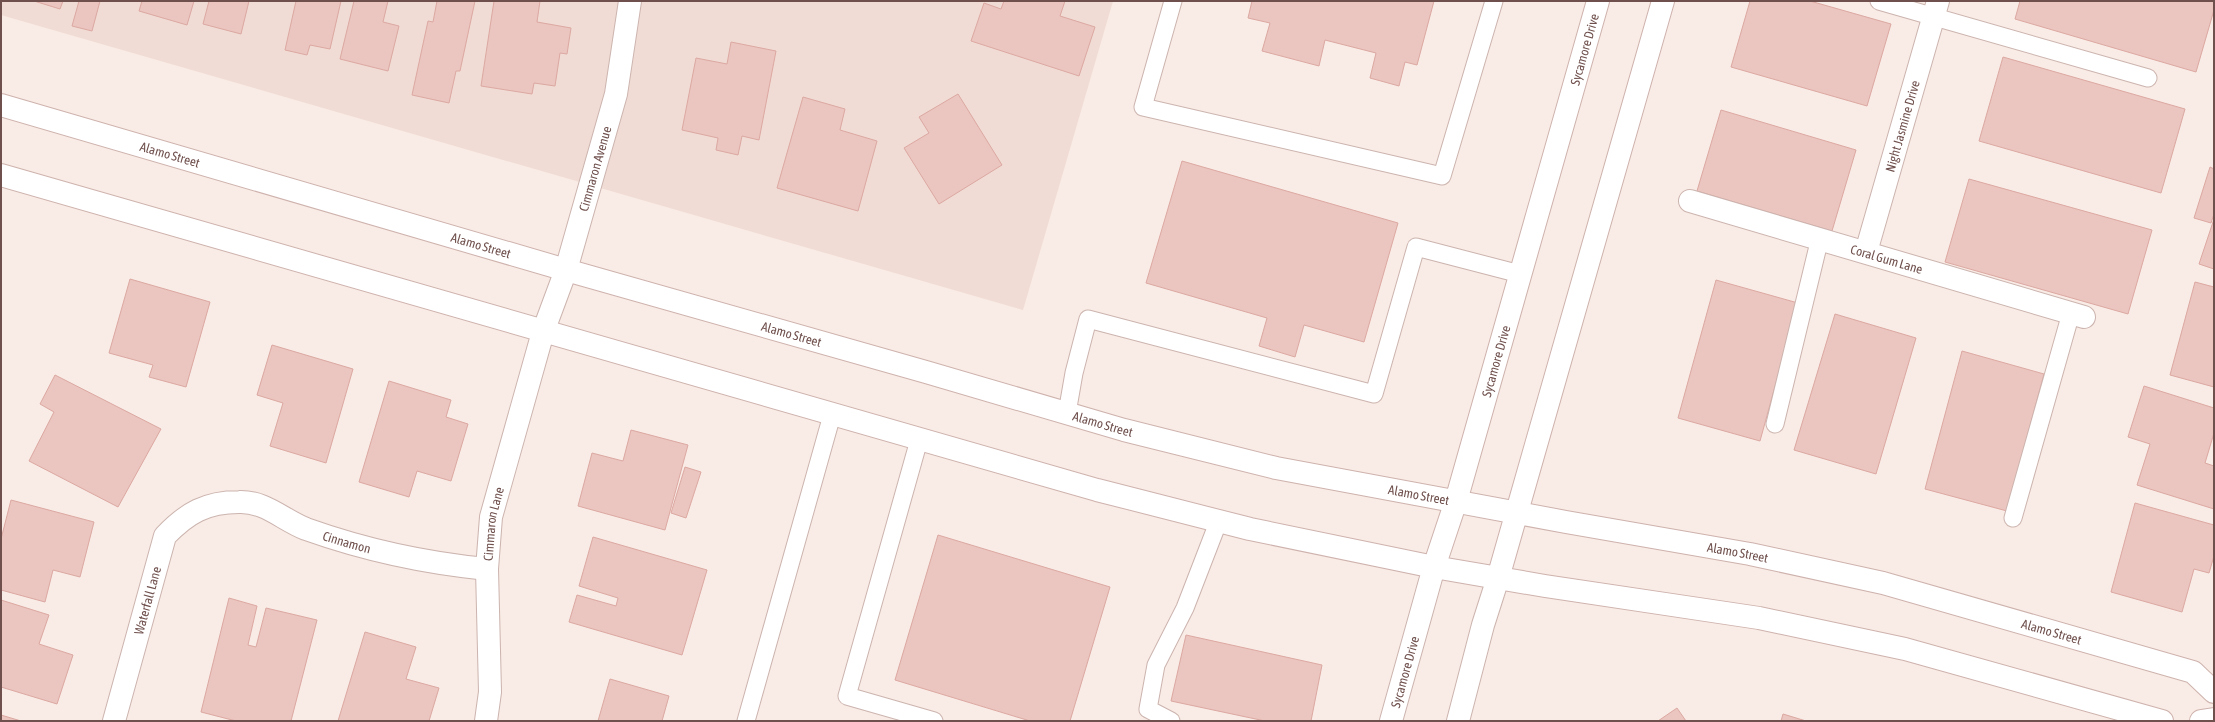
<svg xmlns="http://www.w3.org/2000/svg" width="2215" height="722" font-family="'Asap Condensed',sans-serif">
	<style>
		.residential { fill: #f0dcd4 }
		.building { fill: #ebc5bf; stroke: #dca8a2 }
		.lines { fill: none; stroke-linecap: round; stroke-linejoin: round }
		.lane-casing { stroke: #ccb4af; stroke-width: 19 }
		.street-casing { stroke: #ccb4af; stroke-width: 24 }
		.secondary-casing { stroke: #ceb2ad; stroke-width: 24 }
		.lane { stroke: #fff; stroke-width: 17 }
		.street { stroke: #fff; stroke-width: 22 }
		.secondary { stroke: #fff; stroke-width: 22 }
		.labels { text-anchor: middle; stroke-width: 4; stroke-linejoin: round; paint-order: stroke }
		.street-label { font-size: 13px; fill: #6f504d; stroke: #fdf0ea }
	</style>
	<rect width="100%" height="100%" fill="#f9ebe5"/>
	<!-- residential -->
	<polygon class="residential" points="1,1 1113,1 1023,310 1,15"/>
	<!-- building -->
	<g class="building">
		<polygon points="34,1 63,1 60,9"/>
		<polygon points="79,1 100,1 92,31 72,26"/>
		<polygon points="142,1 194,1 187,25 139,11"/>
		<polygon points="209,1 249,1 241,34 203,24"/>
		<polygon points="296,1 341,1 330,49 310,45 307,55 285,50"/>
		<polygon points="354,1 388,1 383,22 399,26 388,71 340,59"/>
		<polygon points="437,1 475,1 460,71 456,71 449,103 412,95 428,21 433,22"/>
		<polygon points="494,1 540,1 537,22 571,28 567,54 560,53 555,86 534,83 532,94 481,86"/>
		<polygon points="1004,1 1065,1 1060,16 1095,27 1079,76 971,41 984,3 1001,9"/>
		<polygon points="1252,1 1434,1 1417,65 1405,62 1399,86 1370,78 1376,53 1325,40 1319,66 1262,51 1270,23 1248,18"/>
		<polygon points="1750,1 1810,1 1891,24 1867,106 1731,67"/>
		<polygon points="2020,1 2214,1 2214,10 2196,72 2015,19"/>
		<polygon points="731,42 776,51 759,140 742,136 738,155 716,150 718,138 682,130 696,58 727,64"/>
		<polygon points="2003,57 2185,109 2161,193 1979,141"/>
		<polygon points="958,94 1002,165 939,204 904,148 929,133 919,117"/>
		<polygon points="803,97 845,109 840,130 877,141 858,211 777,188"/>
		<polygon points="1721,110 1856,150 1832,231 1697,191"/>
		<polygon points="1182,161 1398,223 1364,342 1304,325 1295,357 1259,346 1267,318 1146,283"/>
		<polygon points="2210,167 2214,169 2214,214 2211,223 2194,218"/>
		<polygon points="1969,179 2152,230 2128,314 1945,262"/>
		<polygon points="2214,219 2214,269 2199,264"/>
		<polygon points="130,279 210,302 186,387 149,377 153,365 109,353"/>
		<polygon points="1716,280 1798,303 1760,441 1678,418"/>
		<polygon points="2195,282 2214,287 2214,387 2170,375"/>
		<polygon points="1835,314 1916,338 1876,474 1794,450"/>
		<polygon points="272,345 353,369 326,463 270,446 283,403 257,395"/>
		<polygon points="1962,351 2044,374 2007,511 1925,489"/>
		<polygon points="55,375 161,429 118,507 29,461 54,412 40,404"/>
		<polygon points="389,381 451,400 446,417 468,424 451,481 417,471 409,497 359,482"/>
		<polygon points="2144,386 2214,408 2214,433 2205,463 2214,466 2214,509 2137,485 2150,444 2128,437"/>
		<polygon points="631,430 688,445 665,530 578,506 592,453 623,461"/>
		<polygon points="685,467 701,472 686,518 671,513"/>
		<polygon points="11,500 94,522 80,577 53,570 45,602 1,590 1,539"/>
		<polygon points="2135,503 2214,525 2214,556 2209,573 2194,569 2182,612 2111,592"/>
		<polygon points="938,535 1110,587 1070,721 1030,721 895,680"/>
		<polygon points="593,537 707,570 682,655 569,622 577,595 616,606 618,598 579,586"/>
		<polygon points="229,598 257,606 248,645 256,647 266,608 317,620 291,721 236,721 201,712"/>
		<polygon points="1,600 49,615 39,644 73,655 57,704 1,687"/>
		<polygon points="365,632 416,647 406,679 439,688 429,721 338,721"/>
		<polygon points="1186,635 1322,665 1311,721 1265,721 1171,701"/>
		<polygon points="610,679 669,696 662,721 598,721"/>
		<polygon points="1677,708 1686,721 1658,721"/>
		<polygon points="1783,714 1806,721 1781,721"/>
		<polygon points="1,715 21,721 1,721"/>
	</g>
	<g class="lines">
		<defs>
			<g id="lane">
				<polyline points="1173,1 1143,107 1442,176 1494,1"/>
				<polyline points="1879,1 2148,78"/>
				<polyline points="1067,413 1074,373 1088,319 1374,394 1416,247 1520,274"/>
				<polyline points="1775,424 1820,238"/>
				<polyline points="919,440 847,696 934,721"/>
				<polyline points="2013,518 2071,313"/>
				<polyline points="746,721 832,415"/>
				<polyline points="1171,721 1148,709 1156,665 1185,608 1219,520"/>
			</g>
			<g id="street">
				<path id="s1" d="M1690,201L2084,317"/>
				<path id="s2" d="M1866,252L1938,1"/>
				<path id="s3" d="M114,721L165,536C187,513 206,502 239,502C265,501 283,520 306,529C365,550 425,563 487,569"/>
				<path id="s4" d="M486,721L490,692L487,569L491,517L543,332L566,270L616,94L630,1"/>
				<path id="s5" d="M1391,721L1434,567"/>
				<polyline points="1458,721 1483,625 1498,578"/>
			</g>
			<g id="secondary">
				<path id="s6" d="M1,105L566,270L926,372L1124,430L1276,468L1566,522L1750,554L1883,583L2193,672L2214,692"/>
				<polyline points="1,175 1097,490 1250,529 1434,567 1545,586 1759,618 1905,649 2162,721"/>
				<path id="s7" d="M1434,567L1456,501L1598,1"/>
				<polyline points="1498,578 1663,1"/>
				<polyline points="2201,721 2214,719"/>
			</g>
		</defs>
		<!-- lane casing -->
		<use href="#lane" class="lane-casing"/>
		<!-- street casing -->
		<use href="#street" class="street-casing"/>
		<!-- secondary casing -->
		<use href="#secondary" class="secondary-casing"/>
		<!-- lane -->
		<use href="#lane" class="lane"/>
		<!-- street -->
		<use href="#street" class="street"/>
		<!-- secondary -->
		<use href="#secondary" class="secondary"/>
	</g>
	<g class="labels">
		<!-- street labels -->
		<g class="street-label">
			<text dy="5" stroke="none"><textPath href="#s7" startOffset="539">Sycamore Drive</textPath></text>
			<text dy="5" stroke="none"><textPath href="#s2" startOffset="131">Night Jasmine Drive</textPath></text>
			<text dy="5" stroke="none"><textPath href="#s6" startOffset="176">Alamo Street</textPath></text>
			<text dy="5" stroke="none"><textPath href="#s4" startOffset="568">Cimmaron Avenue</textPath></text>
			<text dy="5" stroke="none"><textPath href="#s6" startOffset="500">Alamo Street</textPath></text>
			<text dy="5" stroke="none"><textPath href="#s1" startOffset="205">Coral Gum Lane</textPath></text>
			<text dy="5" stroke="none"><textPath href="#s6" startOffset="823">Alamo Street</textPath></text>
			<text dy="5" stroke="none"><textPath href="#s7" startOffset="215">Sycamore Drive</textPath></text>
			<text dy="5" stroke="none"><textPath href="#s6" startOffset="1147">Alamo Street</textPath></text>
			<text dy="5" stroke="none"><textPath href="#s6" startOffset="1471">Alamo Street</textPath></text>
			<text dy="5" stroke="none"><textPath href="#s4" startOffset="198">Cimmaron Lane</textPath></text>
			<text dy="5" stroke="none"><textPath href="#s3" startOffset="392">Cinnamon</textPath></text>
			<text dy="5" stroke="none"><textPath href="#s6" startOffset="1795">Alamo Street</textPath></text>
			<text dy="5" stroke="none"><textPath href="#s3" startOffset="125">Waterfall Lane</textPath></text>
			<text dy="5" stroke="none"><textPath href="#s6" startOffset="2119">Alamo Street</textPath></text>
			<text dy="5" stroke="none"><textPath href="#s5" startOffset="51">Sycamore Drive</textPath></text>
		</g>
	</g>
	<!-- border -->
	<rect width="2215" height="722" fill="none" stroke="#6f504d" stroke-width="4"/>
</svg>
